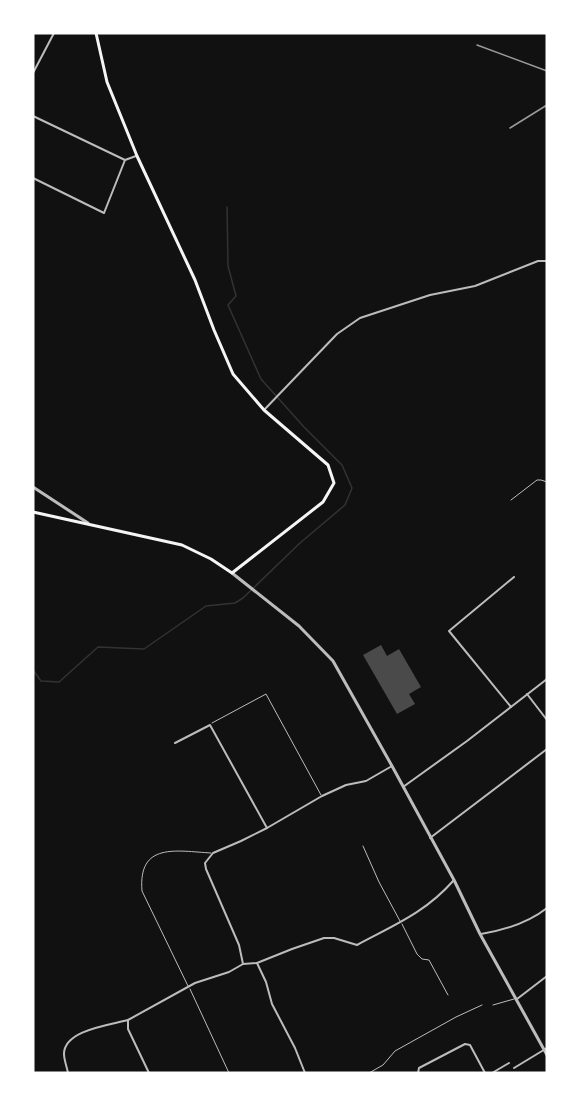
<svg xmlns="http://www.w3.org/2000/svg" width="580" height="1106" font-family="Mulish,sans-serif">
	<style>
		.lines { fill: none; stroke-linecap: round; stroke-linejoin: round }
		.stream { stroke: #333; stroke-width: 1.5 }
		.building { fill: #4a4a4a }
		.service { stroke: #bcbcbc; stroke-width: 1 }
		.minor { stroke: #bcbcbc; stroke-width: 2 }
		.tertiary { stroke: #bcbcbc; stroke-width: 3 }
		.secondary { stroke: #f5f5f5; stroke-width: 3 }
		.rail { stroke: #9a9a9a; stroke-width: 1.5 }
	</style>
	<rect width="100%" height="100%" fill="#111"/>
	<g class="lines">
		<!-- stream -->
		<polyline class="stream" points="33,670 41,681 59,682 98,647 144,649 206,606 235,603 243,598 300,543 345,505 352,488 342,465 304,427 261,379 228,305 236,296 228,266 227,207"/>
	</g>
	<!-- building -->
	<polygon class="building" points="381,645 387,656 399,649 421,687 409,694 415,704 397,714 363,655"/>
	<g class="lines">
		<!-- service -->
		<g class="service">
			<polyline points="511,500 537,480 541,480 547,482"/>
			<polyline points="212,723 266,694 321,795"/>
			<polyline points="363,846 379,882 400,921"/>
			<polyline points="402,924 417,954 422,959 429,960 448,995"/>
			<path d="M188,986L142,891C138,842 176,851 211,853"/>
			<polyline points="190,989 229,1073"/>
			<polyline points="493,1005 514,999"/>
			<polyline points="369,1073 383,1065 395,1051 456,1017 482,1005"/>
		</g>
		<!-- minor -->
		<g class="minor">
			<polyline points="33,73 54,33"/>
			<polyline points="33,116 125,160 136,156"/>
			<polyline points="33,178 104,213 125,160"/>
			<polyline points="264,410 337,334 360,318 430,295 475,286 538,261 547,261"/>
			<polyline points="527,694 547,720"/>
			<polyline points="511,707 449,631 514,577"/>
			<polyline points="175,743 210,725 267,828"/>
			<polyline points="403,787 467,741 547,679"/>
			<polyline points="430,838 547,749"/>
			<path d="M481,934C505,930 528,923 547,908"/>
			<polyline points="257,963 266,982 272,1004 295,1048 305,1073"/>
			<polyline points="243,964 239,945 206,869 205,863 213,853 241,841 267,828 322,796 346,785 366,781 392,766"/>
			<polyline points="517,999 547,976"/>
			<polyline points="514,1068 547,1048"/>
			<path d="M68,1073C67,1067 64,1060 64,1054C64,1030 110,1025 128,1020"/>
			<path d="M149,1073L128,1029V1020L195,983L229,972L243,964L257,963L292,949L324,938H334L357,945C394,925 425,913 454,880"/>
			<polyline points="418,1073 419,1068 465,1044 470,1045 485,1073"/>
			<polyline points="492,1073 509,1063"/>
		</g>
		<!-- tertiary -->
		<g class="tertiary">
			<polyline points="33,487 88,523"/>
			<polyline points="232,573 299,626 333,661 392,766 454,880 480,934 547,1055"/>
		</g>
		<!-- secondary -->
		<polyline class="secondary" points="33,512 182,545 211,559 232,573 323,502 334,483 328,465 264,410 233,374 214,330 195,280 137,156 107,82 96,33"/>
		<!-- rail -->
		<g class="rail">
			<polyline points="477,45 547,71"/>
			<polyline points="510,128 547,105"/>
		</g>
	</g>
	<!-- border -->
	<rect width="580" height="1106" fill="none" stroke="#ffffff" stroke-width="69"/>
</svg>
